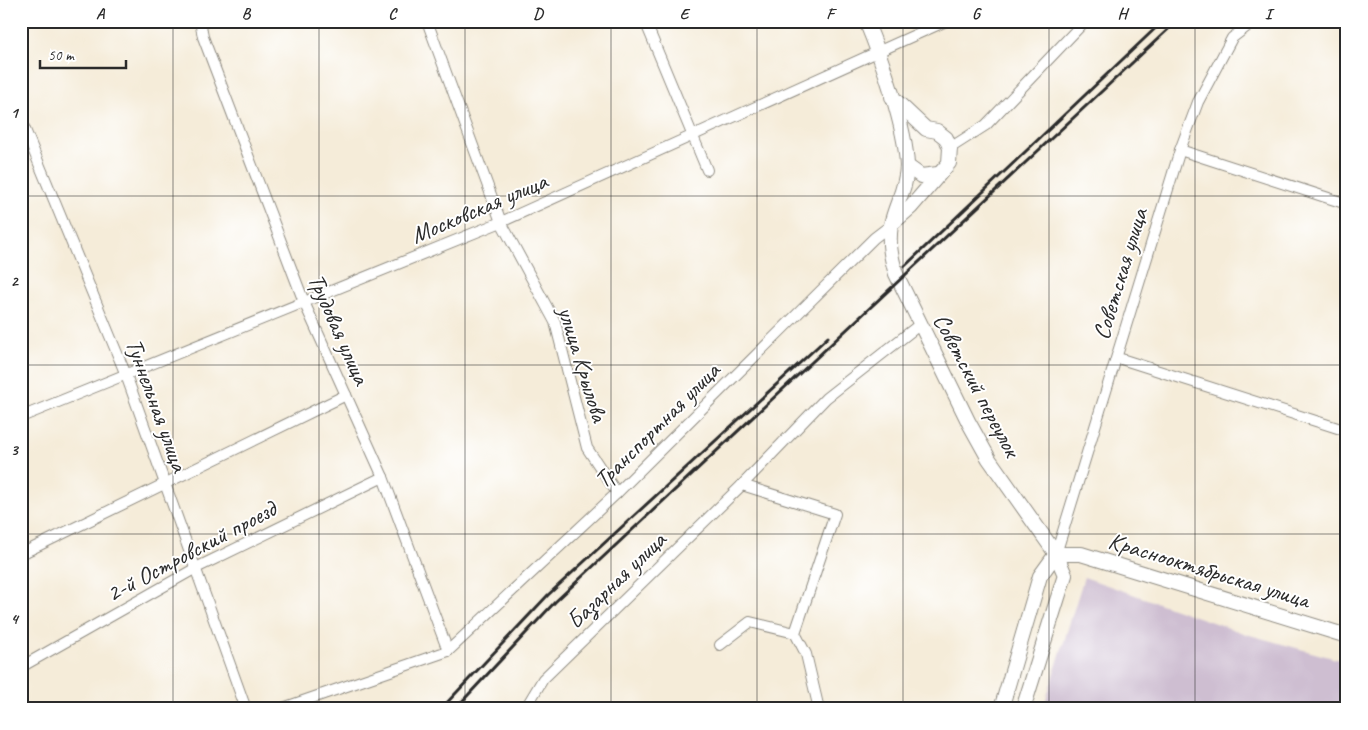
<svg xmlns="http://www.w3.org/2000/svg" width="1368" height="730" font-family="Caveat,sans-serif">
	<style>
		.industrial { fill: #cebed1 }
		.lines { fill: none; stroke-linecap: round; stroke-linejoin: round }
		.street-casing { stroke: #908c82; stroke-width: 12 }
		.secondary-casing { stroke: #908c82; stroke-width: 16 }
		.street { stroke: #fff; stroke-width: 10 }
		.secondary { stroke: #fff; stroke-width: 14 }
		.rail { stroke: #2b2b2b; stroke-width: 3 }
		.grid { fill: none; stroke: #2b2b2b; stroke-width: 1; stroke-opacity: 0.55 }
		.labels { text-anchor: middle; stroke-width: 4; stroke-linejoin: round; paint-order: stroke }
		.street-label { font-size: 24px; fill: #2b2b2b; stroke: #fff }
		.neatline { fill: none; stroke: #2b2b2b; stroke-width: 2 }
		.grid-label { font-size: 16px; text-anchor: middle; font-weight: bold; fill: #2b2b2b }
	</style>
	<rect width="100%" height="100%" fill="#fff"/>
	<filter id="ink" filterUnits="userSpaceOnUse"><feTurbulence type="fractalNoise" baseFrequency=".02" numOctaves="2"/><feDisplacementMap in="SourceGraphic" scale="10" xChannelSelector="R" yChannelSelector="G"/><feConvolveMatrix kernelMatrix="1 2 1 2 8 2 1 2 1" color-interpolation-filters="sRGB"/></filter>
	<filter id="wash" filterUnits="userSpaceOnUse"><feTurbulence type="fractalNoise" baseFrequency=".0096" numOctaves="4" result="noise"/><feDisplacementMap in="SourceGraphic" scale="20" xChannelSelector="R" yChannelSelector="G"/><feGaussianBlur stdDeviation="1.12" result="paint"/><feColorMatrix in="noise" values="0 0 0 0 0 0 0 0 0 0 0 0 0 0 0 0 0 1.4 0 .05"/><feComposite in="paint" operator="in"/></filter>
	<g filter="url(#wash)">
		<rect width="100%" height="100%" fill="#f5ecd9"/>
		<!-- industrial -->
		<polygon class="industrial" points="1084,577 1246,634 1347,662 1347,709 1043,709"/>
	</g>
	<g filter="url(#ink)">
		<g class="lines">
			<defs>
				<g id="street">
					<polyline points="200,21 203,37 304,302 383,477 448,651"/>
					<polyline points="427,21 501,222 555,322 587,448 617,493"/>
					<polyline points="645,21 707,170"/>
					<polyline points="21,120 126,375 246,709"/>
					<polyline points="950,148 986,125 1085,21"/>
					<polyline points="1180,150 1347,204"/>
					<polyline points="1118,358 1347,431"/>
					<polyline points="21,417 501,222 946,21"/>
					<polyline points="742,485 826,398 919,325"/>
					<polyline points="21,554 346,395"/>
					<polyline points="1056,554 1180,150 1198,102 1232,38 1254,21"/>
					<polyline points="720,645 750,622 795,633"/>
					<polyline points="21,667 196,568 383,477"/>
					<polyline points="21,706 22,709"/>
					<polyline points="280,709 448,651 617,493 874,238 891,225"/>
					<polyline points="525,709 543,679 742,485 835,514 795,633 806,654 818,705 816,709"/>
				</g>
				<g id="secondary">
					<path d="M866,21C881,57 906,128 907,166C907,187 895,205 891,225C888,243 891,257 896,274L969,423L989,459L1056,554L1065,575L1023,709"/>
					<polyline points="892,97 926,129 937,131 946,138 950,148 949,163 911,207 894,222"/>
					<polyline points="907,166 921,176 938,174"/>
					<polyline points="1056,554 1081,554 1347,636"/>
					<polyline points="1001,709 1040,576 1056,554"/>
				</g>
			</defs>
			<!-- street casing -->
			<use href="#street" class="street-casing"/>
			<!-- secondary casing -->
			<use href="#secondary" class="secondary-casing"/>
			<!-- street -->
			<use href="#street" class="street"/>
			<!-- secondary -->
			<use href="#secondary" class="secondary"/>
			<!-- rail -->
			<g class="rail">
				<polyline points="905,266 1163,21"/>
				<polyline points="441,709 548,595 828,337"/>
				<polyline points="455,709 555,602 1177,21"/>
			</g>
		</g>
	</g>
	<!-- grid -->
	<path class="grid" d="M173,21V709M319,21V709M465,21V709M611,21V709M757,21V709M903,21V709M1049,21V709M1195,21V709M21,196H1347M21,365H1347M21,534H1347"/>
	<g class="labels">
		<!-- street labels -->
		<g class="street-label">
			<text transform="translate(479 208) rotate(-23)" y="8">Московская улица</text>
			<text transform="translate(1120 274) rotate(-73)" y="8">Советская улица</text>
			<text transform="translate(339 329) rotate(66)" y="8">Трудовая улица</text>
			<text transform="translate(583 364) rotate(73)" y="8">улица Крылова</text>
			<text transform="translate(977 385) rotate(62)" y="8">Советский переулок</text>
			<text transform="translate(157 405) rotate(70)" y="8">Туннельная улица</text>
			<text transform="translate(657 425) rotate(-45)" y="8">Транспортная улица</text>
			<text transform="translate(191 551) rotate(-28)" y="8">2-й Островский проезд</text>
			<text transform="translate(1209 570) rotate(17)" y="8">Краснооктябрьская улица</text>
			<text transform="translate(616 580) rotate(-44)" y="8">Базарная улица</text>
		</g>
	</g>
	<!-- margin -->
	<rect width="1368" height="730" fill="none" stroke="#fff" stroke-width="55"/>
	<!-- scale -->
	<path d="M40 60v8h86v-8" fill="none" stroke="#2b2b2b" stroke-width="2.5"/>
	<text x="48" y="60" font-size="15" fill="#2b2b2b" stroke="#ffffff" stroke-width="4" paint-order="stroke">50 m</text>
	<rect x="28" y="28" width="1312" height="674" class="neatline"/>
	<g class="grid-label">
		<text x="100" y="19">A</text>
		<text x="246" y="19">B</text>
		<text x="392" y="19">C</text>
		<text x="538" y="19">D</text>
		<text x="684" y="19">E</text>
		<text x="830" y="19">F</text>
		<text x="976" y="19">G</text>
		<text x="1122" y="19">H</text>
		<text x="1268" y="19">I</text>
		<text x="14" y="118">1</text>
		<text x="14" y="286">2</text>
		<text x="14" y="455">3</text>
		<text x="14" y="624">4</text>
	</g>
</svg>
